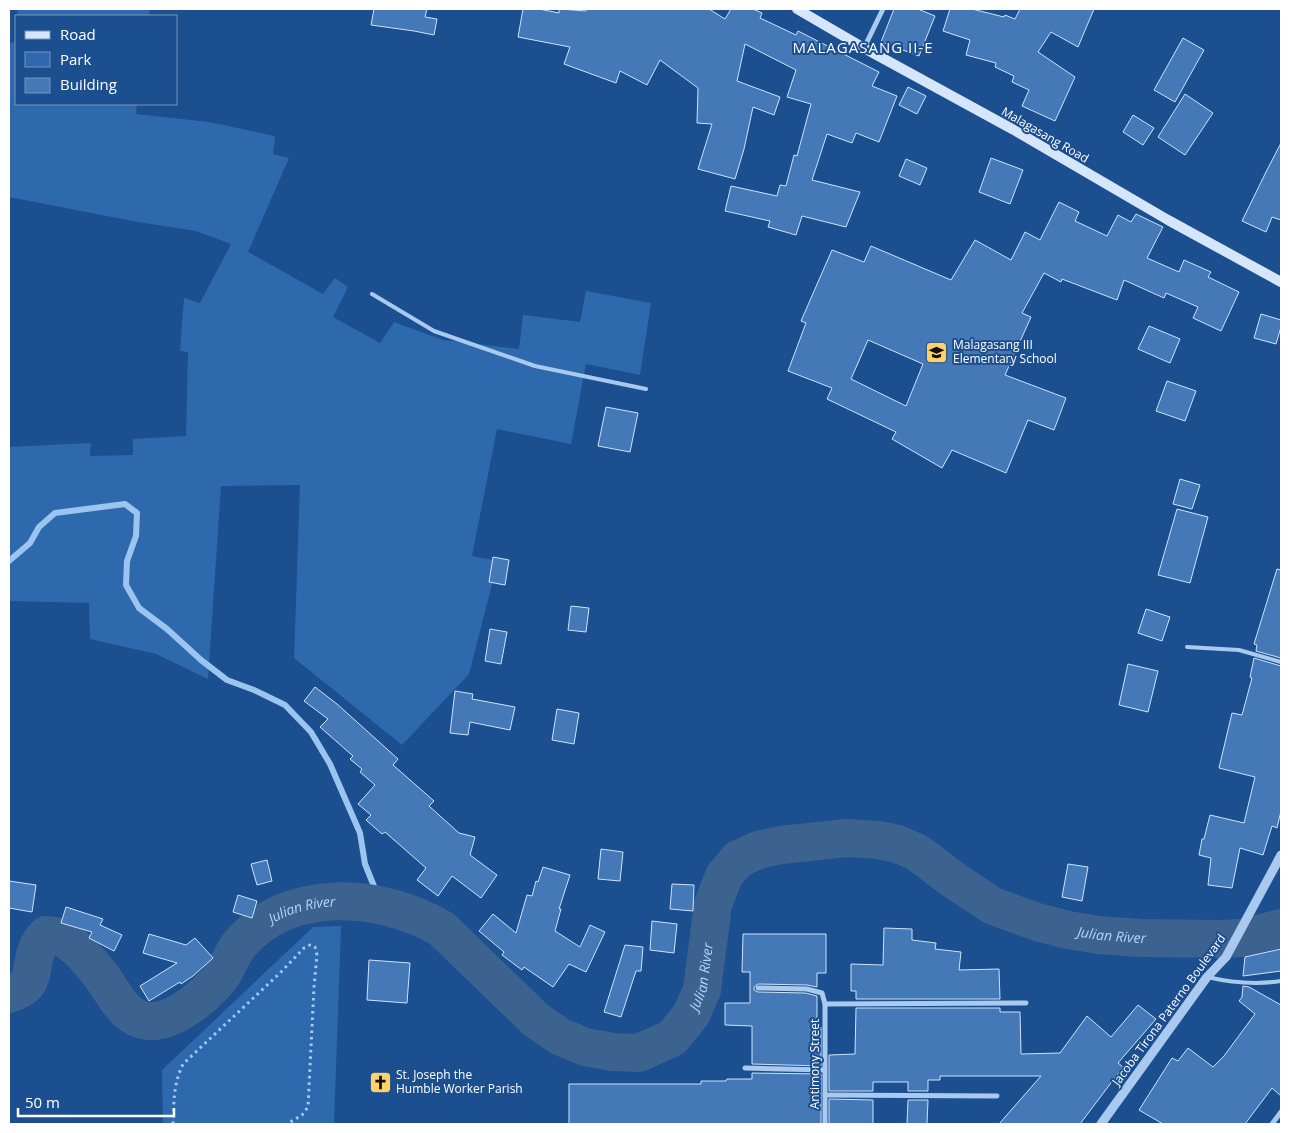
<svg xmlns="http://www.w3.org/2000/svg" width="1290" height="1133" font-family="'Open Sans',sans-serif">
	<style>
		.green { fill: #2e69ad }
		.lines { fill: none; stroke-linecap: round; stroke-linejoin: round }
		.stream { stroke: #9cc4f0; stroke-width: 6 }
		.river { stroke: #3c6290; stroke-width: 38 }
		.building { fill: #4478b7; stroke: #cfe3fa; fill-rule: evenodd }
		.path { stroke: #a9c9ee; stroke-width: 3; stroke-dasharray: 2.5 4; stroke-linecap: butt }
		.service { stroke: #a9c9ee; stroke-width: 4 }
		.minor { stroke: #a9c9ee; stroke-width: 5 }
		.tertiary { stroke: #a9c9ee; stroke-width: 9 }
		.secondary { stroke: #d6e6fa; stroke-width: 10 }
		.labels { text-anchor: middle; stroke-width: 4; stroke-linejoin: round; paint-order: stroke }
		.street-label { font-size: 12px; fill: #fff; stroke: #1b4f8f }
		.poi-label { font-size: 12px; fill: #fff; stroke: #1b4f8f; text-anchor: start }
		.water-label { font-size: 14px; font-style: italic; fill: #b5d3f5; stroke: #1b4f8f }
		.quarter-label { font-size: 15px; letter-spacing: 1px; fill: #fff; stroke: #1b4f8f }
	</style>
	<rect width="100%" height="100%" fill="#1b4f8f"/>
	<!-- green -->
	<g class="green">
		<polygon points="18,9 150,9 149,16 17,16"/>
		<polygon points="16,30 16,104 137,104 136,114 209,122 275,136 273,154 289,158 248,252 323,294 335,278 348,287 333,317 380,343 394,322 443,340 519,349 523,315 580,322 586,291 651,303 640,375 586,364 571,444 497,429 472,556 498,561 469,674 402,745 294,658 300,485 221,486 208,679 156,654 90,639 89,603 9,601 9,447 91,443 90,456 133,455 133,439 186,436 188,352 180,351 184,298 200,303 231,244 196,231 138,222 9,197 9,43 15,42"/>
		<polygon points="341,926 334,1124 163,1124 162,1070 313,927"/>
	</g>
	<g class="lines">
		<!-- stream -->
		<polyline class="stream" points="9,561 30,543 39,527 55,513 125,504 137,513 136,536 127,561 126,585 139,608 167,629 201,660 227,680 254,690 285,705 311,732 330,764 360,833 365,864 382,906"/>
		<!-- river -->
		<path class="river" id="s1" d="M9,994C41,985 27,965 39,945C40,941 44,938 46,935C51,936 57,936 61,937C77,945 91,963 102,977C114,993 124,1018 147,1021C173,1024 207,995 222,975C228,966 232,954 239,945C288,886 382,893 442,929L536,1020L559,1036L585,1047L613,1052L639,1053L672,1038L691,1015L702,990L713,904L724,876L738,859L758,850L781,845L847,838L878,840L898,844L918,853L955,881L993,906L1037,922L1068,930L1099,935L1140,938L1219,939L1242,938L1281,928"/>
	</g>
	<!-- building -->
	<g class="building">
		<polygon points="374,9 427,9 425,17 437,19 434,35 414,31 371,25"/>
		<polygon points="523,9 539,9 559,13 559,9 586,11 586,9 709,9 725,19 731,9 753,9 762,13 760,18 796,35 798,31 879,72 872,86 897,96 879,142 856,133 852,143 827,134 812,180 860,192 846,227 802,216 796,235 768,227 770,221 725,211 731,186 777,196 780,185 786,186 794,155 797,156 811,104 787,97 796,70 745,44 737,81 780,97 774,115 753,107 744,149 735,179 698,169 712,124 697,123 698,88 660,60 647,85 620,71 616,83 564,64 570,47 518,37"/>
		<polygon points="894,9 918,9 935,16 919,56 881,42"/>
		<polygon points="950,9 972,9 1004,17 1005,15 1015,19 1020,9 1094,9 1078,47 1051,32 1038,52 1075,77 1055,121 1022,106 1029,90 1012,82 1014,76 995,67 996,63 966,55 970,40 943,31"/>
		<polygon points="1183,38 1204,50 1175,102 1154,90"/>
		<polygon points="908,87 926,96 917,114 899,105"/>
		<polygon points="1185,94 1213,113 1185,155 1158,137"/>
		<polygon points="1133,115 1154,128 1143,145 1123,132"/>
		<polygon points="1281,143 1281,220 1272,217 1266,232 1242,221 1266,172"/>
		<polygon points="991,158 1023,170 1010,204 979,192"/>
		<polygon points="906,159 927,168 920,185 899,176"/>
		<path d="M1059,202L1079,212L1075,221L1107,236L1118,215L1131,222L1136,214L1163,227L1147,258L1179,272L1184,260L1211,272L1208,277L1239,292L1221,331L1193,318L1198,307L1166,293L1164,298L1124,280L1117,300L1062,279L1061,282L1044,273L1022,313L1031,317L1005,375L1066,398L1054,430L1028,420L1006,473L952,450L942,468L892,439L896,432L827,399L832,388L788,371L806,323L801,321L832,250L864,262L871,246L951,280L975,240L1011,260L1025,232L1040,240ZM868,340L923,364L906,406L851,379Z"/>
		<polygon points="1261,314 1281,320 1281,327 1276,344 1254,338"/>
		<polygon points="1149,326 1180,339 1170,363 1138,349"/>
		<polygon points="1167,381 1196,391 1185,421 1156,411"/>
		<polygon points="606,407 638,413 630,452 598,446"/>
		<polygon points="1180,479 1200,485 1192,509 1173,504"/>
		<polygon points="1177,509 1208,517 1190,583 1158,575"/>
		<polygon points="493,557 509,560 505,585 489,582"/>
		<polygon points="1277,569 1281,570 1281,658 1256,651 1257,645 1254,644"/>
		<polygon points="571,606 589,608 586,632 568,630"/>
		<polygon points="1146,609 1170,617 1162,641 1138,633"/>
		<polygon points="490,629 507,632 501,664 485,661"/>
		<polygon points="1254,658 1281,666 1281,811 1277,828 1272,826 1263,855 1240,848 1232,888 1208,885 1211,858 1199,855 1202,839 1204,839 1210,815 1244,823 1255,777 1219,768 1232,713 1242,715 1252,678 1250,677"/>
		<polygon points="1128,664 1158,671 1148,712 1119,705"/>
		<polygon points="315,687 337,704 398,759 393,765 434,801 429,806 459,833 475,837 470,855 497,875 481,898 452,876 438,896 417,880 426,868 385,832 382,834 366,820 371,815 358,804 375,785 360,772 362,769 350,759 353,756 320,727 328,719 304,701"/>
		<polygon points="455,691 473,694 472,699 515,707 510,730 470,722 468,735 450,733"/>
		<polygon points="557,709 579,713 574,744 552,740"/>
		<polygon points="601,849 623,852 620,881 598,879"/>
		<polygon points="267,860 272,881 257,885 251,864"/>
		<polygon points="1068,864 1088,867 1082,901 1062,897"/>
		<polygon points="543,867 570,875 559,909 561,909 555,931 580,947 590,925 605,932 586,972 569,964 553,987 524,967 522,970 502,955 504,952 479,931 493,914 516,933 527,895 532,896 536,881 538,882"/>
		<polygon points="9,881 36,885 32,912 9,908"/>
		<polygon points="672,884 694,885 693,911 670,909"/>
		<polygon points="238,895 257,901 252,918 233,912"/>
		<polygon points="66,907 103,919 100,925 122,935 114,951 89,938 92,932 61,923"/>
		<polygon points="652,921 677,924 674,953 650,950"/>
		<polygon points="884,928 912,929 912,940 936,943 935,949 961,952 959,970 999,969 1000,999 856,999 856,991 851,991 851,964 883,965"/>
		<polygon points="149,934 186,945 195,938 213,958 193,976 181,984 180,982 149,1001 140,986 177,963 143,953"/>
		<polygon points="743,934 826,934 826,973 817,973 817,987 807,985 758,984 754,987 754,990 758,992 806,993 817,996 817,1027 821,1027 821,1066 752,1064 752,1026 725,1025 725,1003 750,1003 750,972 742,972"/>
		<polygon points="625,945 643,947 641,971 636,971 621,1017 604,1012"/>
		<polygon points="1281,949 1281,971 1243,976 1245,957"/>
		<polygon points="369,960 410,963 407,1003 367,1000"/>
		<polygon points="1243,986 1249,987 1281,1005 1281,1096 1272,1088 1245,1124 1163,1124 1139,1110 1172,1058 1178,1061 1188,1048 1213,1067 1224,1056 1255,1014 1239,1001 1242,997"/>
		<polygon points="1138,1005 1156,1019 1118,1063 1123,1067 1080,1124 999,1124 1041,1076 940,1076 940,1080 928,1080 928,1091 908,1091 908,1082 873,1082 873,1091 829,1091 829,1055 855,1054 856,1008 1000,1008 1000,1012 1020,1012 1021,1054 1060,1053 1087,1016 1111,1037"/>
		<polygon points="752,1073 821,1074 821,1124 569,1124 569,1084 701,1084 701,1081 726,1081 727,1079 752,1079"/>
		<polygon points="829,1099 873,1100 873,1124 829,1124"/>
		<polygon points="908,1100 928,1100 927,1124 907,1124"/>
	</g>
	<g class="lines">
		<!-- path -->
		<path class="path" d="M173,1124C174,1102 173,1085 183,1064L280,973L304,948L310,945L315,947L317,955L314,987L308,1107L302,1115L287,1124"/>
		<!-- service -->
		<g class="service">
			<polyline points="372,294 434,331 535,366 646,389"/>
			<polyline points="1187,647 1239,650 1281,662"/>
			<path d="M1207,977C1233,983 1255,985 1281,981"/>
		</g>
		<!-- minor -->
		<g class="minor">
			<polyline points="864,48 883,9"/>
			<polyline points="758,988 807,989 822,993 825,1004 825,1124"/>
			<polyline points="825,1004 1026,1003"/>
			<polyline points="745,1068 825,1070"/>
			<polyline points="825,1095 997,1096"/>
			<polyline points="1272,1124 1281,1112"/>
		</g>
		<!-- tertiary -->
		<polyline class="tertiary" points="1101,1124 1207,977 1226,957 1281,855"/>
		<!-- secondary -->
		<polyline class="secondary" points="797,9 864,48 1014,130 1168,220 1281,282"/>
	</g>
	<!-- icons -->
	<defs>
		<symbol id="school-square" viewBox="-11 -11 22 22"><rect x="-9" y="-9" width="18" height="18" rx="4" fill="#ffd166" stroke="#1b4f8f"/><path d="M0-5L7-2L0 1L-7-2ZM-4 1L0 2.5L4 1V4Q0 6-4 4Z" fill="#111"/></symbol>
		<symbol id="church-square" viewBox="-11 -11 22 22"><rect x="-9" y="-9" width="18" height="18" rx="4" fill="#ffd166" stroke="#1b4f8f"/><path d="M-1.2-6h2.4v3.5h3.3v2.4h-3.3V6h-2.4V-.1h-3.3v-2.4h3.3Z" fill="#111"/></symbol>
	</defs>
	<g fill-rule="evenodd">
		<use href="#school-square" x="924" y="340" width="25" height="25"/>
		<use href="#church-square" x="368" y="1070" width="25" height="25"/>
	</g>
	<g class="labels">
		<!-- street labels -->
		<g class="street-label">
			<text transform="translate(1045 135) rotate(30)" y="4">Malagasang Road</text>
			<text transform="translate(1169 1010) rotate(-54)" y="4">Jacoba Tirona Paterno Boulevard</text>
			<text transform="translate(815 1064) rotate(-90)" y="4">Antimony Street</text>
		</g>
		<!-- poi labels -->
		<g class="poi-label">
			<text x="953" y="349">Malagasang III<tspan x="953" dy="14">Elementary School</tspan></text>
			<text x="396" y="1079">St. Joseph the<tspan x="396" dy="14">Humble Worker Parish</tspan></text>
		</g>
		<!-- water labels -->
		<g class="water-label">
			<text dy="5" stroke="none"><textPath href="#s1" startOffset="412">Julian River</textPath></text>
			<text dy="5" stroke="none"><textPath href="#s1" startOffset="1432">Julian River</textPath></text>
			<text dy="5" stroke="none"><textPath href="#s1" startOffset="906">Julian River</textPath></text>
		</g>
		<!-- quarter labels -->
		<g class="quarter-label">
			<text x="863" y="53">MALAGASANG II-E</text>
		</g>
	</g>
	<!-- border -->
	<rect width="1290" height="1133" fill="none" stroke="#ffffff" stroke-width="20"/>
	<!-- legend -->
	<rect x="15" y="15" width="162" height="90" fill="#1b4f8f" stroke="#7695bc"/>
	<rect x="25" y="31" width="25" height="8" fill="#d6e6fa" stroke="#7695bc"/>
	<text x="60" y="40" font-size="15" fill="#ffffff">Road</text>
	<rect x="25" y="52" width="25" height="15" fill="#2e69ad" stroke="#7695bc"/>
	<text x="60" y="65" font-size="15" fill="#ffffff">Park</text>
	<rect x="25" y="78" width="25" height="15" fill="#4478b7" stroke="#7695bc"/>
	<text x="60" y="90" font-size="15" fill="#ffffff">Building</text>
	<!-- scale -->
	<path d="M18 1108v8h156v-8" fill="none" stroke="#ffffff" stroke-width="2.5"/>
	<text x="25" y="1108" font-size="15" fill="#ffffff" stroke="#1b4f8f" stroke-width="4" paint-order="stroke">50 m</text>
</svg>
